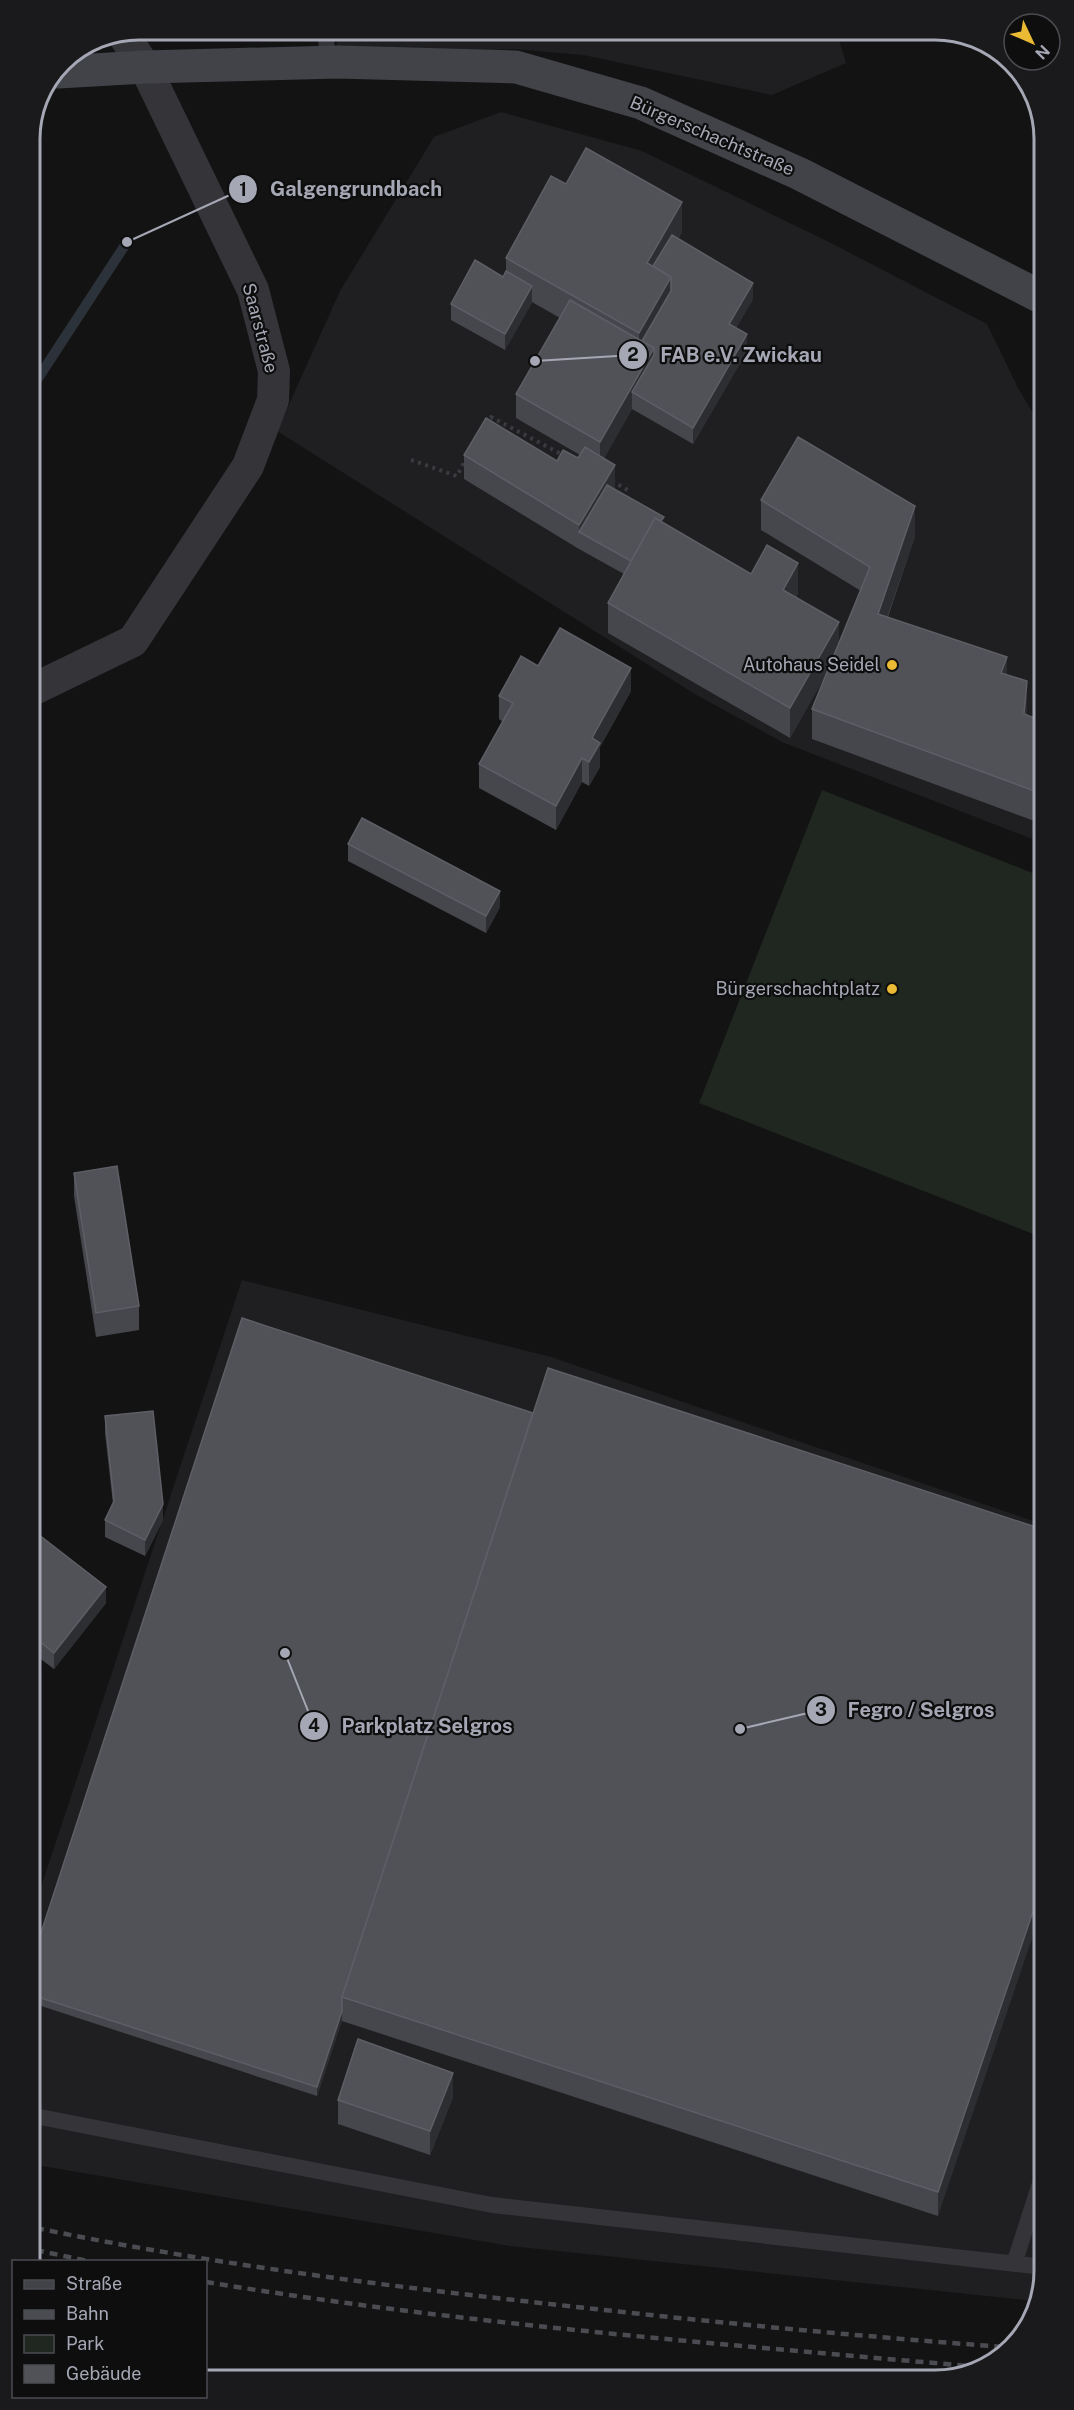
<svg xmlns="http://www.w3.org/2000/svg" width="1074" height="2410" font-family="'Public Sans',sans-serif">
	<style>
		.built { fill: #1f1f21 }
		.green { fill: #1f2720 }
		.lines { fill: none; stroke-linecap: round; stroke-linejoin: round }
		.stream { stroke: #2b3239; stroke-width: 10 }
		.path { stroke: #3a3b40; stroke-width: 4; stroke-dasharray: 3 4.5; stroke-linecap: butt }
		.lane { stroke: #343439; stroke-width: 16 }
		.street { stroke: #343439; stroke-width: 32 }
		.secondary { stroke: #424349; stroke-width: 33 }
		.rail { stroke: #4b4c52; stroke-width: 4.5; stroke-dasharray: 8 6; stroke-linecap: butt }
		.wall { fill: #46474c }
		.shaded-wall { fill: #2d2e31 }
		.building { fill: #505257; stroke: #5e5f66; stroke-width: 1.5 }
		.poi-dot { fill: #ebba34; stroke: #0e0e0f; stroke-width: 2 }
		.labels { text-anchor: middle; stroke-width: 4.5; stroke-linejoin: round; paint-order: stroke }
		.street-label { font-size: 18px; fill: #a5a8b4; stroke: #0e0e0f }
		.poi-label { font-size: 18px; fill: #a5a8b4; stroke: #0e0e0f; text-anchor: end }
		.rim { fill: none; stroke: #a5a8b4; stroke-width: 3 }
		.leader { fill: none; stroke: #a5a8b4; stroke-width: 2 }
		.callout-dot { fill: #a5a8b4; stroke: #0e0e0f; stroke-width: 2 }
		.mark-label { font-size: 18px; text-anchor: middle; font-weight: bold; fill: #111 }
		.callout-label { font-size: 20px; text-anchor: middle; font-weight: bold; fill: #a5a8b4; stroke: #0e0e0f; stroke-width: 4.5; stroke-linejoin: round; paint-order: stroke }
	</style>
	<rect width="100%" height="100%" fill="#131314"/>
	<!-- built -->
	<g class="built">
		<polygon points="341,30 836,30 846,63 772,95 583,55 514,49 333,55"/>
		<polygon points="501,112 642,151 829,242 987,324 1018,388 1039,423 1040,842 782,742 693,693 277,431 340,291 434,137"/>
		<polygon points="242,1280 551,1357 1042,1524 1044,2271 1035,2301 510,2246 36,2165 35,1905"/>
	</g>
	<!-- green -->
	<polygon class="green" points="822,790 1040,876 1041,1237 699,1103"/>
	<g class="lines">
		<!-- stream -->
		<polyline class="stream" points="35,383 127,242"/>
		<!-- path -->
		<g class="path">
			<polyline points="487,424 491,417 563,455"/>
			<polyline points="411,460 457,476 465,461"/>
			<polyline points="612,481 631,492"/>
		</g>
		<!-- lane -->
		<g class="lane">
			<polyline points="326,30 327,62"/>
			<polyline points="35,2116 492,2205 1044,2267"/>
			<polyline points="1014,2264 1044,2171"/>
		</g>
		<!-- street -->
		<polyline class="street" points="32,690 133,641 248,466 273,400 274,371 253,290 145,67 122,33"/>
		<!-- secondary -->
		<polyline class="secondary" points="58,72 145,67 338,62 516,67 641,103 800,174 1039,296"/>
		<!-- rail -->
		<g class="rail">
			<path d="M36,2228C206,2263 377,2285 550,2304C701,2321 853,2336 1005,2347"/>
			<polyline points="36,2250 92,2262"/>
			<path d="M206,2282C461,2324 721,2344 979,2367"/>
		</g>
	</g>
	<!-- wall -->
	<g class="wall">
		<polygon points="566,184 682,232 678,239 753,299 736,328 747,351 693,444 632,409 604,458 614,489 664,523 751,574 798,593 796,598 839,643 861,591 761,530 761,500 915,536 888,617 1007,674 1027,711 1027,715 1040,720 1040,823 812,739 812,709 825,676 790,738 608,633 608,603 624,574 579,549 464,479 464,455 557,461 578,458 580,455 516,418 516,394 560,318 532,302 505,350 451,320 451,304 503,277 506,271 506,258"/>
		<polygon points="538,666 631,691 600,747 600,767 589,786 582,782 556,830 479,788 479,764 503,722 499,719 499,696"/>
		<polygon points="348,844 500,907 486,933 348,861"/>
		<polygon points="74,1173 139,1306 139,1330 96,1337 74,1196"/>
		<polygon points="533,1413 1042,1529 938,2216 342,2021 342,2020 317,2096 35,2004 35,1951"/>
		<polygon points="105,1416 163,1520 145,1556 105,1537 105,1520 113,1504 105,1433"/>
		<polygon points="34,1531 106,1603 54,1669 34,1654"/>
		<polygon points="453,2097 430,2155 338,2124 338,2100"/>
	</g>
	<!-- shaded-wall -->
	<g class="shaded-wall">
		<polygon points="682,202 682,232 654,281 647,263"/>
		<polygon points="671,277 671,307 639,363 639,333"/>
		<polygon points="753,283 753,299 729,341 729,324"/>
		<polygon points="532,286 532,303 505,350 505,334"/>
		<polygon points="747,334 747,351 693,444 693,428"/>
		<polygon points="654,348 654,372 632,392 632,409 600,466 600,442"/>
		<polygon points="615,465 615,489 586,536 579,532 579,525"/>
		<polygon points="915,506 915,536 878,644 878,614"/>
		<polygon points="798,563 798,593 783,620 783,590"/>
		<polygon points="839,622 839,652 790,738 790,708"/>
		<polygon points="1007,657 1007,687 1001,673"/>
		<polygon points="631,668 631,691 600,747 600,767 589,786 589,762 592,738"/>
		<polygon points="1027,681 1027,711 1024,744 1024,714"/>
		<polygon points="582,758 582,782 556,830 556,806"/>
		<polygon points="500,891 500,907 486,933 486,916"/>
		<polygon points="163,1504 163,1520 145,1556 145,1540"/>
		<polygon points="106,1587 106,1603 54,1669 54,1653"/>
		<polygon points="1043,1882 1043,1906 938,2216 938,2192"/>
		<polygon points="342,2011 342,2020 317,2096 317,2087"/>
		<polygon points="453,2073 453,2097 430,2155 430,2131"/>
	</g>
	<!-- building -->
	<g class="building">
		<polygon points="586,148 682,202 647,263 671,277 639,333 506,258 551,176 566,184"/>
		<polygon points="672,235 753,283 729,324 747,334 693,428 632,392 654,355 654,348 642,341 671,291 671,277 653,266"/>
		<polygon points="475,260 503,277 506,271 532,286 505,334 451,304"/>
		<polygon points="570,300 654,348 600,442 516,394"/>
		<polygon points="486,418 557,461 563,450 578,458 585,447 615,465 579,525 464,455"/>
		<polygon points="798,437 915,506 878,614 1007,657 1001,673 1027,681 1024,714 1040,720 1040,793 812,709 870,567 761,500"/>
		<polygon points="607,485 664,517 661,521 655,518 631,561 579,532"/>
		<polygon points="655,518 751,574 767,545 798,563 783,590 839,622 790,708 608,603"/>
		<polygon points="560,628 631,668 592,738 600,743 589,762 582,758 556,806 479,764 513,703 499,696 521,656 538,666"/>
		<polygon points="362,818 500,891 486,916 348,844"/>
		<polygon points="117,1166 139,1306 96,1313 74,1173"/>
		<polygon points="242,1318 533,1413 342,1997 342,2011 317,2087 35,1996 35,1951"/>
		<polygon points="548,1368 1042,1529 1043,1882 938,2192 342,1997"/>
		<polygon points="153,1411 163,1504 145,1540 105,1520 114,1501 105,1416"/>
		<polygon points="34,1531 106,1587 54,1653 34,1637"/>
		<polygon points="358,2039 453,2073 430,2131 338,2100"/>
	</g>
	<!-- markers -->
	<g class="poi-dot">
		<circle cx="892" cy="665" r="6"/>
		<circle cx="892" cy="989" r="6"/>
	</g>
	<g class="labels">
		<!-- street labels -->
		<g class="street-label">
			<text transform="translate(712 136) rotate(23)" y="6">Bürgerschachtstraße</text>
			<text transform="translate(260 328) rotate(75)" y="6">Saarstraße</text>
		</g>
		<!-- poi labels -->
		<g class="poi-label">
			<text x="880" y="671">Autohaus Seidel</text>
			<text x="880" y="995">Bürgerschachtplatz</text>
		</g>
	</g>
	<!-- crop -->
	<path d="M0 0H1074V2410H0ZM139 40H935A99 99 0 0 1 1034 139V2271A99 99 0 0 1 935 2370H139A99 99 0 0 1 40 2271V139A99 99 0 0 1 139 40Z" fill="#1a1a1c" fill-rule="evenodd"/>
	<path class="rim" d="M139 40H935A99 99 0 0 1 1034 139V2271A99 99 0 0 1 935 2370H139A99 99 0 0 1 40 2271V139A99 99 0 0 1 139 40Z"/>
	<!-- callouts -->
	<path class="leader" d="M127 242L243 189M535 361L633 355M740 1729L821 1710M285 1653L314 1726"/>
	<g class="callout-dot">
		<circle cx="127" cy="242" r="6"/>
		<circle cx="535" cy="361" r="6"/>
		<circle cx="740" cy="1729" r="6"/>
		<circle cx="285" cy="1653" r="6"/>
		<circle cx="243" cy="189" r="15"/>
		<circle cx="633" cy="355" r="15"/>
		<circle cx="821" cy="1710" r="15"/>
		<circle cx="314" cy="1726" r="15"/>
	</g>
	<g class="mark-label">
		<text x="243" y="196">1</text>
		<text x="633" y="361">2</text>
		<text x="821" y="1716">3</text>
		<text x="314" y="1732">4</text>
	</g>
	<g class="callout-label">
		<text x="356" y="196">Galgengrundbach</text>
		<text x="741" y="362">FAB e.V. Zwickau</text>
		<text x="921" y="1717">Fegro / Selgros</text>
		<text x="427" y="1733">Parkplatz Selgros</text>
	</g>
	<!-- legend -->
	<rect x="12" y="2260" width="195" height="138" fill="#0e0e0f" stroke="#4a4c51" stroke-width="1.5"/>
	<rect x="24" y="2280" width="30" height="9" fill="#424349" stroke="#4a4c51" stroke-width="1.5"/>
	<text x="66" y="2290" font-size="18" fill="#a5a8b4">Straße</text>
	<rect x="24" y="2310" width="30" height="9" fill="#4b4c52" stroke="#4a4c51" stroke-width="1.5"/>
	<text x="66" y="2320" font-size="18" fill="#a5a8b4">Bahn</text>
	<rect x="24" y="2335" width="30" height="18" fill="#1f2720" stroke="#4a4c51" stroke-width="1.5"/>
	<text x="66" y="2350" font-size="18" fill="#a5a8b4">Park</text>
	<rect x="24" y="2365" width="30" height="18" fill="#505257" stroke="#4a4c51" stroke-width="1.5"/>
	<text x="66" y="2380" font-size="18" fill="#a5a8b4">Gebäude</text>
	<!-- north arrow -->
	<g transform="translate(1032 42) rotate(134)"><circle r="28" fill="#0e0e0f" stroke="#4a4c51" stroke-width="1.5"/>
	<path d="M0-4.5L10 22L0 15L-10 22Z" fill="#ebba34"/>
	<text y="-9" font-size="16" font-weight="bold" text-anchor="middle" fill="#a5a8b4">N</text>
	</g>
</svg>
